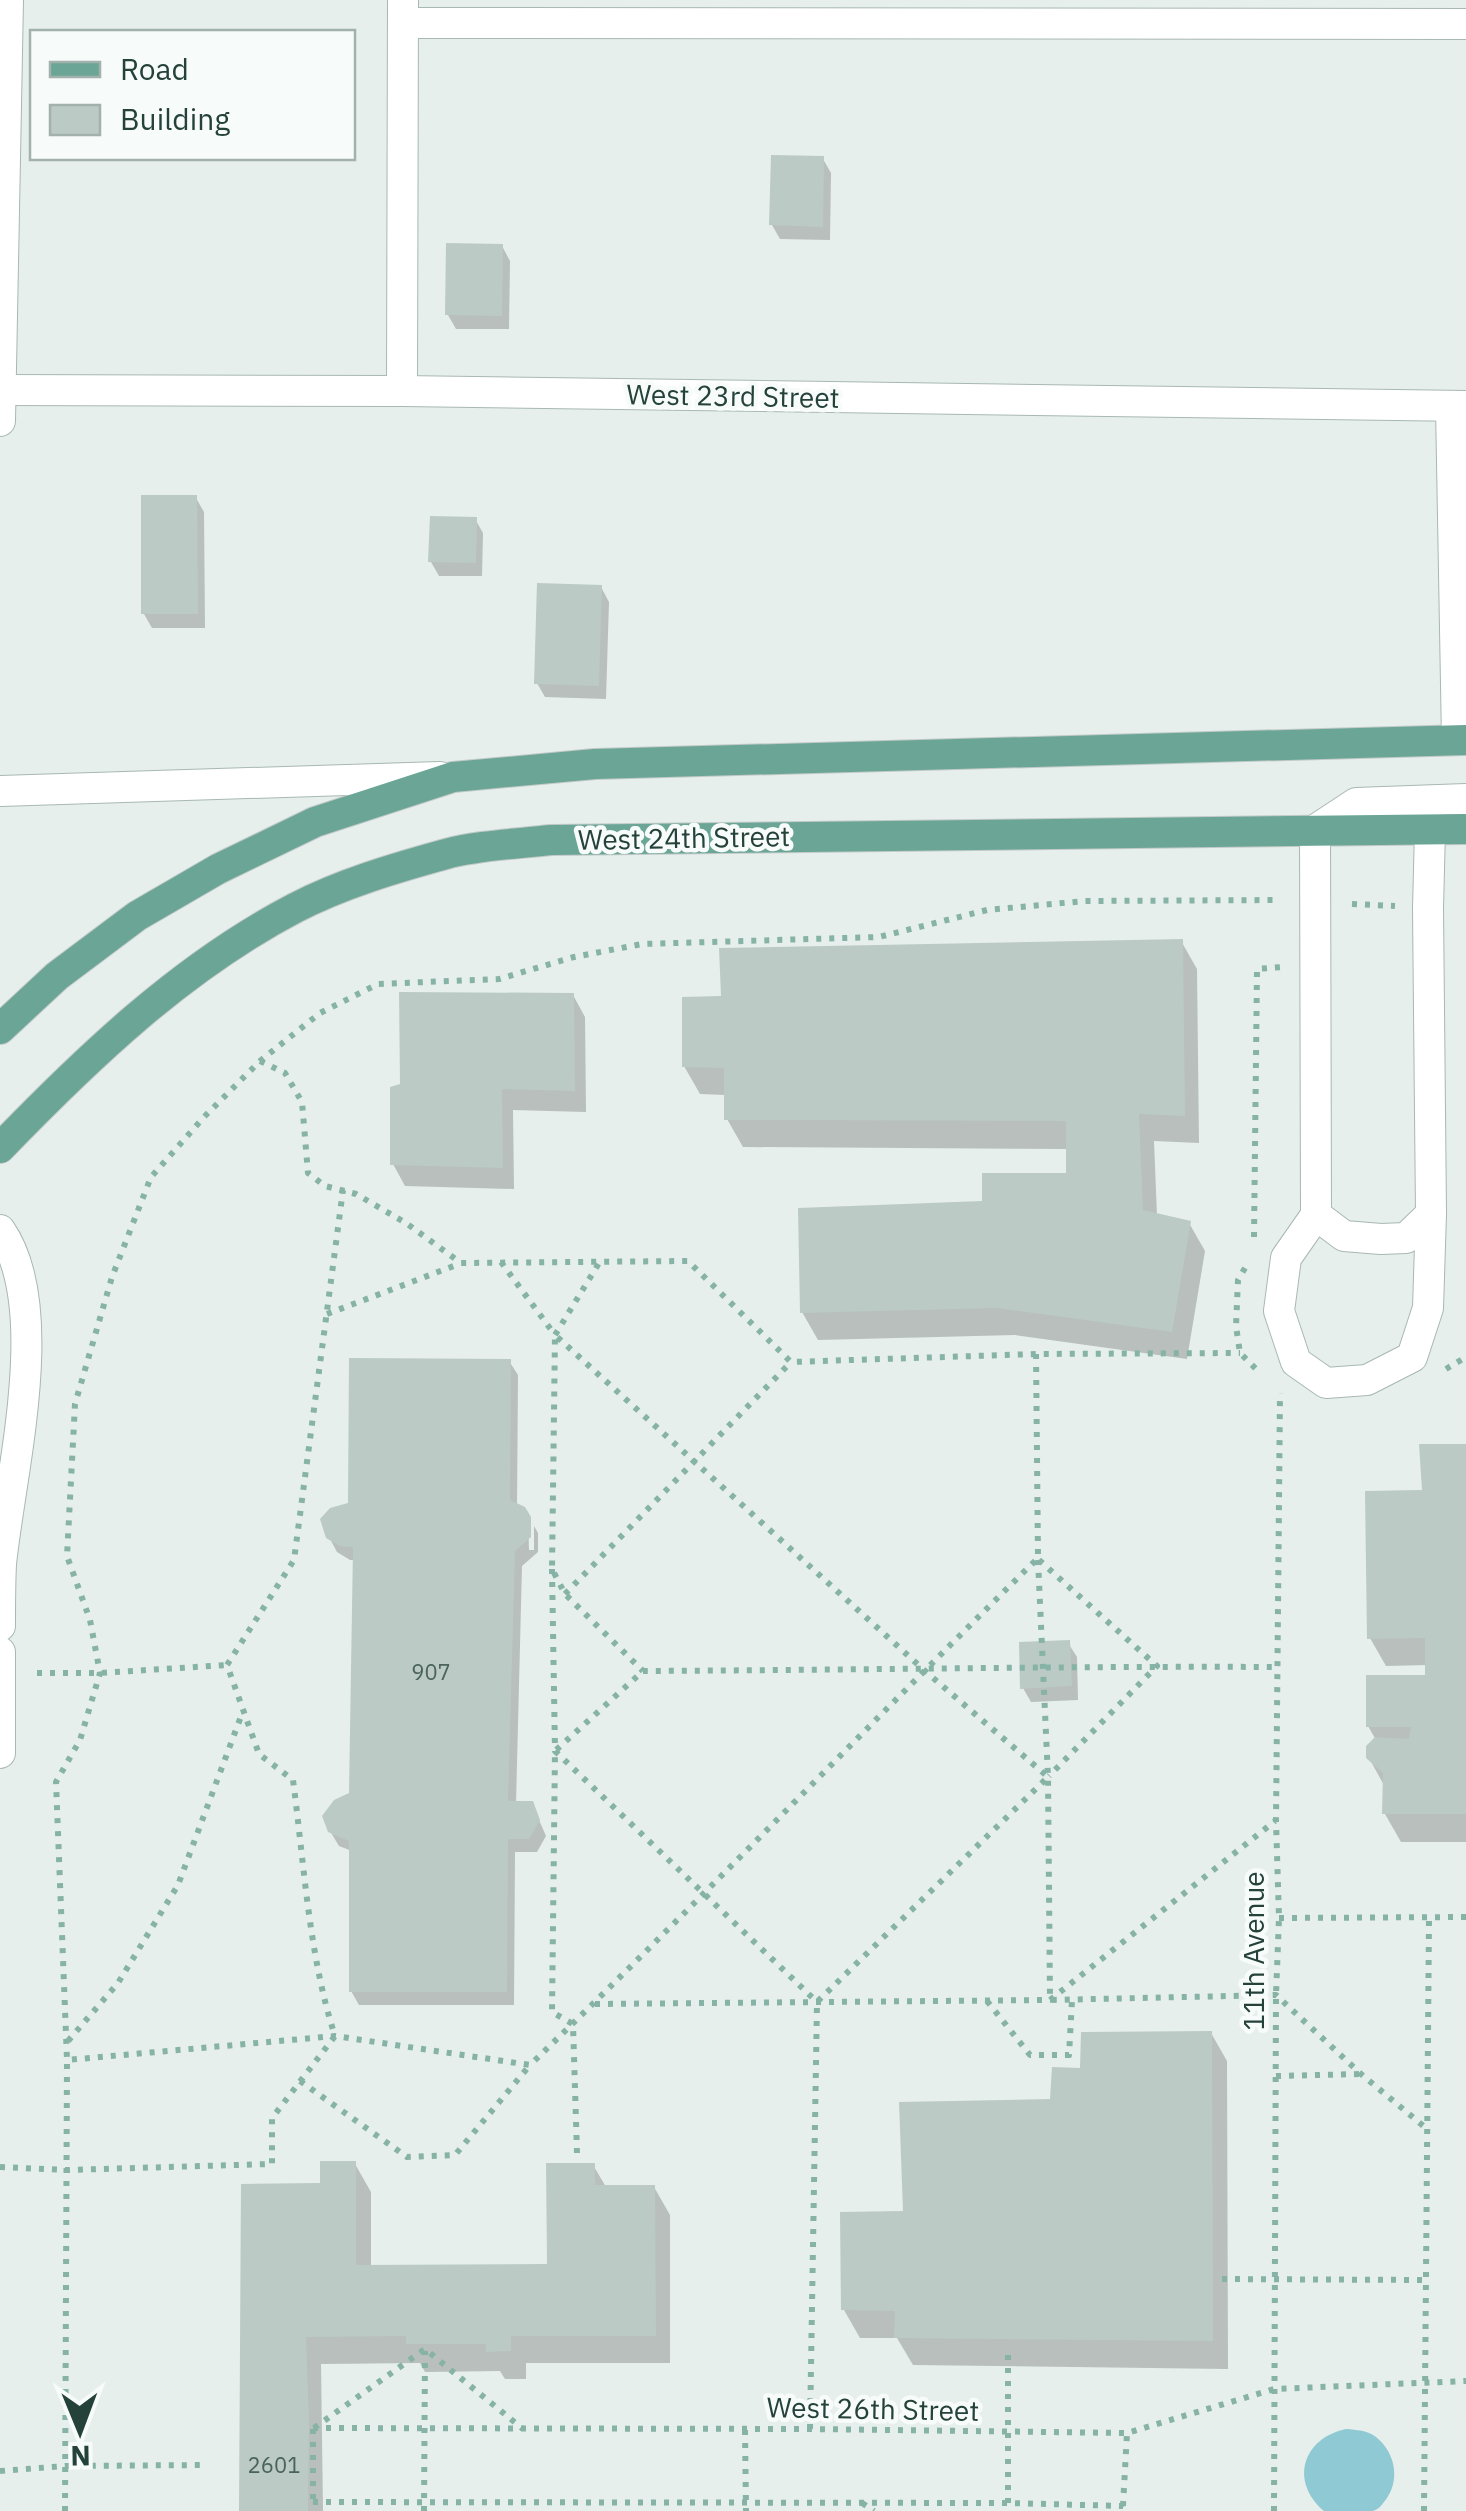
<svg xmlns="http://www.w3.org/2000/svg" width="1466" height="2511" font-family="'IBM Plex Sans',sans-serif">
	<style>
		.water { fill: #8ec9d4 }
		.shadow { fill: #0003 }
		.building { fill: #bbcac4 }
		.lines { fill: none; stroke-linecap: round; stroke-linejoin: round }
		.minor-casing { stroke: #a8b8b2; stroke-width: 32 }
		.major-casing { stroke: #c2cac8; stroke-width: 32 }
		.path { stroke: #86b3a5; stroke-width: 6; stroke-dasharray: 5 8; stroke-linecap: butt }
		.minor { stroke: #fff; stroke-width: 30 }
		.major { stroke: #6aa596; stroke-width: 30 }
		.labels { text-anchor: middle; stroke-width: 9; stroke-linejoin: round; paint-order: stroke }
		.number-label { font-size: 22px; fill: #4a645c }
		.street-label { font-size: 28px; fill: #24423a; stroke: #f7fbf9 }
	</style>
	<rect width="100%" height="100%" fill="#e6efeb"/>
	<!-- water -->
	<path class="water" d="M1346,2429C1357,2430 1367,2430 1376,2437C1396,2453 1401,2482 1384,2502C1381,2506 1378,2510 1372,2511C1358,2511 1338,2511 1324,2511C1289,2481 1303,2438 1346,2429Z"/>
	<!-- shadow -->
	<g class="shadow">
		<polygon points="823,159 831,173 830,240 780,239 772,225"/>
		<polygon points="502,246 510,261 509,329 456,329 448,315"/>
		<polygon points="196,498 204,512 205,628 152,628 144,614"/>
		<polygon points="475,519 483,533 482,576 439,576 431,562"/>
		<polygon points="601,587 609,602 606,699 545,697 537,683"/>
		<polygon points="1181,941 1197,969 1199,1143 1154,1141 1157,1216 1189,1223 1205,1251 1187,1359 1015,1335 818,1340 802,1312 985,1203 1068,1175 1068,1149 743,1147 727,1119 726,1095 700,1094 684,1066 724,998"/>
		<polygon points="573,995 585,1017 586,1112 513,1110 514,1189 405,1186 393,1164"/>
		<polygon points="509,1361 518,1375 517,1506 528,1519 529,1550 534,1550 534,1526 538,1533 538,1552 522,1566 516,1804 532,1804 546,1836 537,1852 515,1852 514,2005 359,2005 351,1991 352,1851 339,1846 330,1831 351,1794 355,1560 350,1560 337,1552 329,1537 350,1505"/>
		<polygon points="1466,1446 1466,1842 1401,1842 1385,1814 1385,1787 1369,1758 1376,1740 1368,1726 1427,1678 1428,1665 1386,1666 1370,1638 1424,1493"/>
		<polygon points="1068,1643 1077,1657 1078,1700 1031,1702 1023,1688"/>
		<polygon points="1211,2033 1227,2061 1228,2369 913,2365 897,2338 860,2338 844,2310 905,2213 1053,2102 1082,2070"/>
		<polygon points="355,2164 371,2192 371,2267 549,2267 593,2165 606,2187 654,2187 670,2215 670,2363 526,2363 526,2379 505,2379 500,2371 425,2372 420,2363 321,2364 323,2511 242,2511 323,2186"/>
	</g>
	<!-- building -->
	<g class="building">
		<polygon points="771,155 824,156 823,227 769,225"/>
		<polygon points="446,243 503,244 502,316 445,315"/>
		<polygon points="141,495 197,495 198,614 141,614"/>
		<polygon points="430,516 477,517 476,563 428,562"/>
		<polygon points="537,583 602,585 599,686 534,684"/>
		<polygon points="1183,939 1185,1116 1139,1114 1143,1210 1191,1221 1172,1332 997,1308 800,1313 798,1208 982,1201 982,1173 1066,1173 1066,1121 724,1120 724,1068 682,1067 682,997 721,996 719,948"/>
		<polygon points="399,992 574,993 575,1091 502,1089 503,1168 390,1165 390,1087 400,1084"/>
		<polygon points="349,1358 511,1359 510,1500 525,1507 531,1517 531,1537 515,1551 508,1801 533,1801 540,1820 529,1839 508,1839 507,1992 349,1992 349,1841 328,1832 322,1816 334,1800 349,1793 353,1547 340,1546 326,1538 320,1519 330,1508 348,1503"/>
		<polygon points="1419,1444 1466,1444 1466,1814 1382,1814 1383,1773 1366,1758 1366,1746 1375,1737 1409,1739 1411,1727 1366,1727 1366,1675 1425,1675 1425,1638 1367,1639 1365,1491 1422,1490"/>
		<polygon points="1070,1640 1072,1686 1020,1689 1019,1642"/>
		<polygon points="1212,2031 1213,2341 894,2338 895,2311 841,2310 840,2212 903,2211 899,2102 1050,2099 1052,2067 1080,2068 1081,2032"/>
		<polygon points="320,2161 356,2161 356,2265 547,2264 546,2163 595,2163 595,2185 655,2185 656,2336 511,2336 511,2351 486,2352 486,2344 406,2344 406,2336 306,2337 309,2420 308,2511 239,2511 241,2184 320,2183"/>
	</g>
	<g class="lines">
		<defs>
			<g id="minor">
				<polyline points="403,23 1466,24"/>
				<polyline points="0,390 402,391 1466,406"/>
				<polyline points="402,391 403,0"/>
				<polyline points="1451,406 1457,740"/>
				<polyline points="0,421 8,0"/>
				<polyline points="0,791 440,777"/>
				<polyline points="1430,830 1428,908 1431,1214 1406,1238 1381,1239 1344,1236 1316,1215 1315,830 1356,803 1466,799"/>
				<polyline points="1316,1215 1286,1258 1279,1311 1296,1362 1326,1383 1367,1380 1412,1357 1428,1308 1431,1214"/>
				<path d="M0,1230C54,1307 10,1474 1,1564C0,1584 0,1605 0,1626"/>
				<polyline points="0,1652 0,1753"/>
			</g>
			<g id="major">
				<polyline points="0,1029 57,976 137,916 218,869 315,822 453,777 595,764 1466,740"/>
				<path d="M0,1148C88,1057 182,967 295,908C341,884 395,868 446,854C479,845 517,844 551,840L1466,829"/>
			</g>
		</defs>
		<!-- minor casing -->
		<use href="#minor" class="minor-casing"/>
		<!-- major casing -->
		<use href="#major" class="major-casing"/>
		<!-- path -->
		<g class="path">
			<polyline points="1352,904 1395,906"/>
			<polyline points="260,1061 285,1073 302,1102 308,1173 325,1186 356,1194 406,1223 461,1263 688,1261 791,1362 1036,1354 1240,1353"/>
			<polyline points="1254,1237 1257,969 1282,967"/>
			<polyline points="501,1262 555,1335 599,1263"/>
			<polyline points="1245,1268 1238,1280 1236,1326 1240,1353 1258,1371"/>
			<polyline points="327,1314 459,1264"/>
			<path d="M1036,1354L1038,1558C867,1726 702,1899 530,2065L335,2036L67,2060L56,1782L80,1740L100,1673L90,1620L67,1556L75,1404L112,1277L151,1177L204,1117L260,1061L320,1013L378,984L499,979L574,957L642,944L879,937L987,910L1085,901L1280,900"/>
			<polyline points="1446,1369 1466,1357"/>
			<polyline points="1038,1560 1048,1777 1050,2000 1276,1995 1361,2074 1427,2129"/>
			<polyline points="1039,1560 1157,1666 1049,1776"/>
			<polyline points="552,1569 555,1751 817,2002 1048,1777 924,1670 555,1335 552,1569 565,1594 643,1671"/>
			<polyline points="565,1594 791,1362"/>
			<polyline points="37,1673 100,1673 227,1665"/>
			<polyline points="1279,1918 1466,1917"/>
			<polyline points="987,2001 1030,2055 1069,2055 1072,2000"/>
			<polyline points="595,2004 1050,2000 1275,1821"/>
			<polyline points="68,2041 118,1983 178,1885 243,1711"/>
			<polyline points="1276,2076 1360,2074"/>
			<polyline points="300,2081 407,2157 455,2155 530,2065"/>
			<path d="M577,2153L573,2024L552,2012L555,1751L643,1671C855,1670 1067,1666 1279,1667"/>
			<path d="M0,2167L66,2170L272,2164V2118L335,2036C309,1957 304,1863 293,1780L259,1754L227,1665L294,1560L343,1190"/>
			<polyline points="1222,2279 1428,2280"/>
			<polyline points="313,2428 810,2429 1127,2433 1274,2389 1466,2381"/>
			<polyline points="314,2428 425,2349 523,2429"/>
			<polyline points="313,2429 313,2502"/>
			<polyline points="810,2429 817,2002"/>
			<polyline points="745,2430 746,2511"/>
			<polyline points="0,2471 65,2466 205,2465"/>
			<polyline points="313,2502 1008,2503 1123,2506 1130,2511"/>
			<polyline points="862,2503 874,2511"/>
			<polyline points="1008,2503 1008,2347"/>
			<polyline points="1123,2506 1127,2433"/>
			<polyline points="65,2511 67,2060"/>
			<polyline points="424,2511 425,2351"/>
			<polyline points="1274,2511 1276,1995 1279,1918 1276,1821 1280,1393"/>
			<polyline points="1424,2511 1429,1918"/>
		</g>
		<!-- minor -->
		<use href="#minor" class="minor"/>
		<!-- major -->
		<use href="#major" class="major"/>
	</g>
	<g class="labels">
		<!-- number labels -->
		<g class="number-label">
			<text x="431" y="1680">907</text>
			<text x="274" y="2473">2601</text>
		</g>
		<!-- street labels -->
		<g class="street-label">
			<text transform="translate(733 396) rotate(1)" y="10">West 23rd Street</text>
			<text transform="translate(684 838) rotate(-1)" y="10">West 24th Street</text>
			<text transform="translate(1254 1951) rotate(-90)" y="10">11th Avenue</text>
			<text transform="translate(873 2409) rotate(1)" y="10">West 26th Street</text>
		</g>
	</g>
	<!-- legend -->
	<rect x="30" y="30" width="325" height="130" fill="#f7fbf9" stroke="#a3b1ad" stroke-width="2.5"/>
	<rect x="50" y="62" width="50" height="15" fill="#6aa596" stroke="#a3b1ad" stroke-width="2.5"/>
	<text x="120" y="80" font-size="30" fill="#24423a">Road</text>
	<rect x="50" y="105" width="50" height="30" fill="#bbcac4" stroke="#a3b1ad" stroke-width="2.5"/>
	<text x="120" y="130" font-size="30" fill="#24423a">Building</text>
	<!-- north arrow -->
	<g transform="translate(80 2431) rotate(179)" stroke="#f7fbf9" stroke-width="8" paint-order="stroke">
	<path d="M0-8L18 38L0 25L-18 38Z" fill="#24423a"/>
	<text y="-15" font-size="28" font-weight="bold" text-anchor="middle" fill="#24423a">N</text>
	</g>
</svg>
